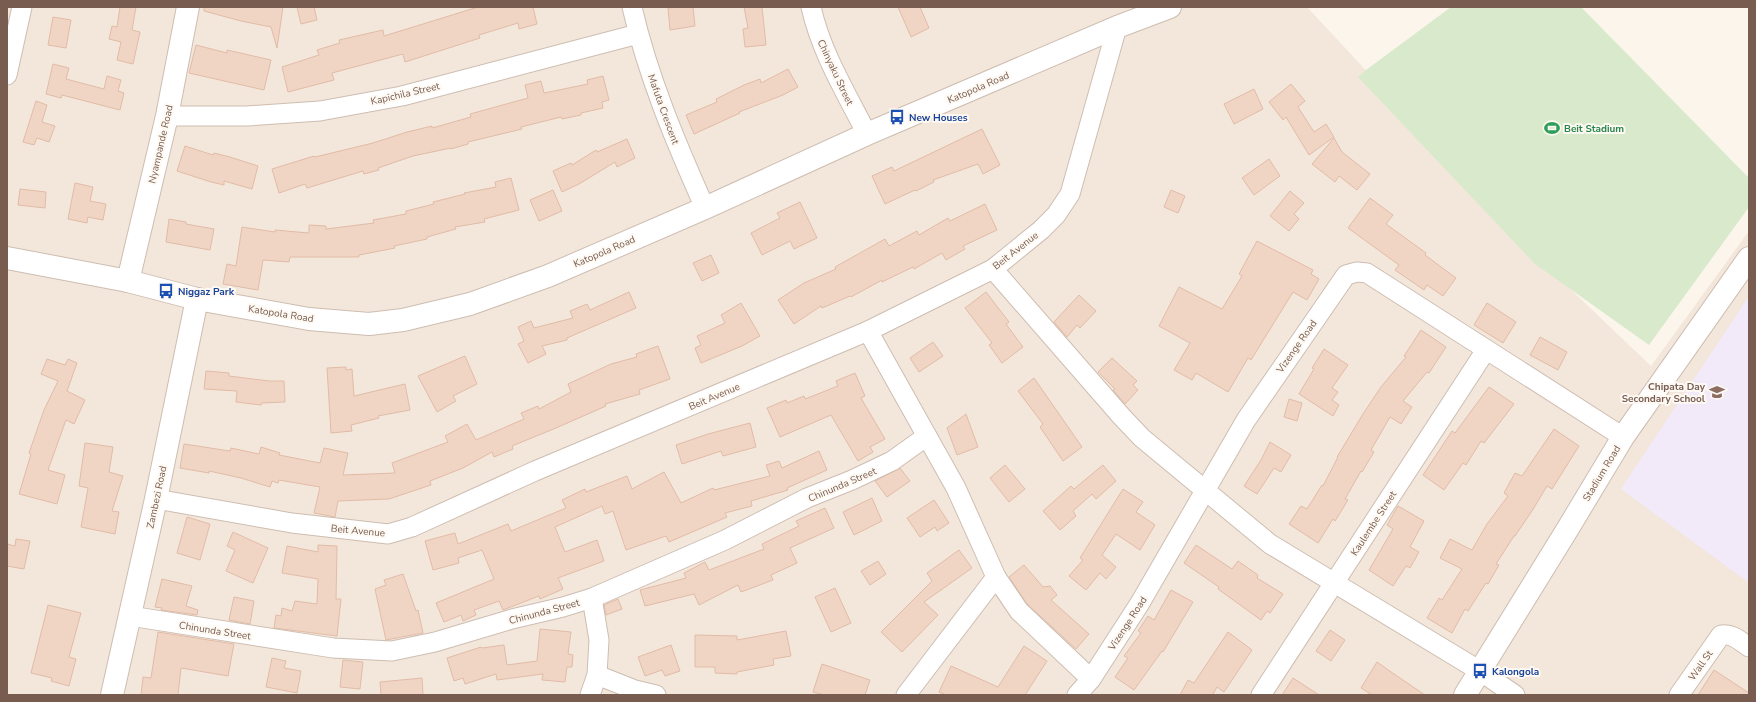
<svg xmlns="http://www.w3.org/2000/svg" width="1756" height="702" font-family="'Nunito Sans',sans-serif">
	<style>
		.residential { fill: #f3e7db }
		.education { fill: #f2e9f9 }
		.green { fill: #d8eacb }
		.building { fill: #f0d5c5; stroke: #e2bba6 }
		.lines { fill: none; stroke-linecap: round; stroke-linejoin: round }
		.minor-casing { stroke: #cebdb1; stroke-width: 21 }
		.tertiary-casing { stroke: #cebdb1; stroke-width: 24 }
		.minor { stroke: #fff; stroke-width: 19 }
		.tertiary { stroke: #fff; stroke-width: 22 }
		.labels { text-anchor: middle; stroke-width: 4; stroke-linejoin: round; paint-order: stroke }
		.street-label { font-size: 10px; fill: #775c4f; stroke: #fef9f3 }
		.transit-label { font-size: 10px; font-weight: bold; fill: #164399; stroke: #fef9f3; text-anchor: start }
		.leisure-label { font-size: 10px; font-weight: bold; fill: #27864d; stroke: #fef9f3; text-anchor: start }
		.education-label { font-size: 10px; font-weight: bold; fill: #785e54; stroke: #fef9f3; text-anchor: end }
	</style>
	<rect width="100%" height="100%" fill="#fcf5ec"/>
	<!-- residential -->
	<polygon class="residential" points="7,7 1175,7 1121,32 1184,7 1307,7 1565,284 1651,366 1749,231 1749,695 7,695"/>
	<!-- education -->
	<polygon class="education" points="1749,296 1749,583 1621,489"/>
	<!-- green -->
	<polygon class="green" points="1451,7 1581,7 1749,178 1749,207 1649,345 1535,264 1358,77 1366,70"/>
	<!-- building -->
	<g class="building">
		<polygon points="120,7 136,7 132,30 140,32 133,64 117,60 121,42 109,39 112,26 117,27"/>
		<polygon points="204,7 283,7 277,48 271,27 241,21 204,11"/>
		<polygon points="297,7 314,7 317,20 301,24"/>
		<polygon points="478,7 533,7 537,24 519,29 518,23 479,35 480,38 405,62 403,54 332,73 334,80 288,92 282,67 319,55 317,50 340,43 339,40 383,30 384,36"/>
		<polygon points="676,7 693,7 695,26 670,30 668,8"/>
		<polygon points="744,7 762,7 766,45 745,47 743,29 748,28"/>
		<polygon points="898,7 920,7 929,28 911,37"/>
		<polygon points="53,17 71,20 66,48 48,45"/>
		<polygon points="196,45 227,53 227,50 271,60 264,90 189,73"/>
		<polygon points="53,64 69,68 66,79 104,89 107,76 121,80 118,91 124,93 120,110 62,95 61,98 46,94"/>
		<polygon points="788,69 798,87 783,95 739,112 740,113 694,134 686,115 717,102 716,99 744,85 760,79 761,83"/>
		<polygon points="603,76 609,100 602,102 603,108 581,113 581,115 562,119 561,117 521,127 522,129 468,142 468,144 451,149 451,148 413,156 378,168 379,170 364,174 363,171 307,188 305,184 279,193 272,169 314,156 315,157 373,143 407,132 432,126 432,128 471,117 470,114 528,98 525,85 541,81 544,93 588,84 587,80"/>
		<polygon points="1291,84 1305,101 1298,107 1314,132 1326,124 1334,137 1309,155 1286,117 1283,120 1269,102"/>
		<polygon points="1254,89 1263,109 1234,124 1224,104"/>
		<polygon points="36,101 47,105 42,122 55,126 49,142 37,138 34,145 23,142"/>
		<polygon points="982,129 1000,165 983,174 978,164 933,180 934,182 916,191 915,190 885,204 872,176 892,167 894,171"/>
		<polygon points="1334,138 1342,152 1370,174 1357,190 1339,176 1335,182 1312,164"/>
		<polygon points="627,139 635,158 617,167 615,162 579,184 562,192 553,171 571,163 572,165 596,150 597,152"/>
		<polygon points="185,146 213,155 214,153 230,157 258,166 252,189 224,181 224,185 211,182 177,171"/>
		<polygon points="1269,159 1280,176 1254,195 1242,178"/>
		<polygon points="511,178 519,210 484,219 485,222 455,227 456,229 427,237 427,239 394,246 395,248 359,255 359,257 290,257 289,262 263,260 258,290 223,284 227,264 236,266 242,227 275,232 275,230 309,233 309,225 326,226 326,229 374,223 373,220 406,214 406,211 434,204 433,202 465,194 464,193 496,187 495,182"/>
		<polygon points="75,183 93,187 90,201 106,204 103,220 88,217 87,223 68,219"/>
		<polygon points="20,189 46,192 45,208 18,205"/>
		<polygon points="553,190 562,211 539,221 530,200"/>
		<polygon points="1171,190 1185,196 1178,213 1164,207"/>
		<polygon points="1290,191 1304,203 1294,214 1299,219 1289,231 1270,216"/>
		<polygon points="1370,198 1393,215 1386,224 1426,253 1425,255 1456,278 1443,296 1427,285 1424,290 1395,270 1399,265 1348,228"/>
		<polygon points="800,202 817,238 794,249 790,241 762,255 751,233 780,218 777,213"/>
		<polygon points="985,204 997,230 963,246 965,249 946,260 942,253 914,269 913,267 882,282 882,280 851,297 850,296 822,308 821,306 794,324 778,300 804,283 836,269 835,267 885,239 889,246 917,231 919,235 948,218 950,221"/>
		<polygon points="169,219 186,222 186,224 214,229 210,250 166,242"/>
		<polygon points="1257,241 1313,270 1311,274 1319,279 1307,300 1293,292 1251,360 1248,358 1228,392 1196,373 1192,380 1174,370 1190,343 1159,326 1179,287 1222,309 1242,276 1239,274"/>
		<polygon points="711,255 719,273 702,281 693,263"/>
		<polygon points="629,292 636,308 567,338 567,340 542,346 546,354 528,363 518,344 524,341 518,327 531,321 534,328 573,318 570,311 587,304 590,310"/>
		<polygon points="986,292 1009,322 1006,324 1023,347 1002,363 989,345 992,343 965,308"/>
		<polygon points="1079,295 1096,311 1080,328 1077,325 1067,337 1054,322"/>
		<polygon points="741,303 760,336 742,346 701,363 695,348 701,345 697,336 725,323 721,315"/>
		<polygon points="1487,303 1516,322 1503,343 1474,325"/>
		<polygon points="1421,330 1446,347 1429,373 1427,372 1403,401 1412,407 1401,424 1390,417 1371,450 1374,452 1362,472 1361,471 1345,499 1348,500 1335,521 1333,519 1318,543 1289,524 1301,506 1307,509 1322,485 1323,486 1338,457 1337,457 1363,414 1381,387 1406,357 1404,356"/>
		<polygon points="1540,337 1567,352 1558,370 1530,355"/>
		<polygon points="933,342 943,356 919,372 910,358"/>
		<polygon points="658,346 670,379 639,390 640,394 605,404 606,406 556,428 512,446 513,449 494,457 492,452 463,468 430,481 431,485 389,499 338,501 335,517 314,513 320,487 279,480 278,483 272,481 270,487 241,478 209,471 209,473 180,468 184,444 230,451 231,448 259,454 261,447 280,453 279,455 320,463 324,448 348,453 343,475 395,473 392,463 448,442 445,436 467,424 476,440 524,419 521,413 538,406 539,409 571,392 568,384 611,364 637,357 636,354"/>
		<polygon points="1324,349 1348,365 1332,388 1338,392 1332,400 1339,405 1333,416 1299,394 1314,369 1312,368"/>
		<polygon points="465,356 477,384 453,396 456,401 437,412 418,376"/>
		<polygon points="1112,358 1137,381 1133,385 1138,390 1125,404 1113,390 1115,389 1098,372"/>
		<polygon points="47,359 65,365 68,359 77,363 67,391 85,400 74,424 66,420 48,470 65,475 57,504 19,494 31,454 29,453 44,410 58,381 41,374"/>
		<polygon points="346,367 346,370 352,369 354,396 405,384 410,410 378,416 379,418 351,425 352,431 331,433 327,368"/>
		<polygon points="206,371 229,373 229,376 269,381 284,381 285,402 262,403 261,405 236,402 237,391 204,389"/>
		<polygon points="855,373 865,396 861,398 885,439 870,447 873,452 858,461 831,415 780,437 767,408 786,400 787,403 804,396 805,399 838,386 836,381"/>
		<polygon points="1034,378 1082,447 1063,461 1040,427 1043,424 1018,391"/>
		<polygon points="1489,387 1514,404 1484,443 1481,441 1466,465 1463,463 1444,490 1423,475 1452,431 1455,433"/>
		<polygon points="1289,399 1302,403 1297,421 1284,417"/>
		<polygon points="966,414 978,447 957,455 947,428"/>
		<polygon points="750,423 756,447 723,456 721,451 682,464 676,445 708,434"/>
		<polygon points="1554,429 1579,446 1552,489 1547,486 1532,511 1515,536 1514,536 1496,564 1499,565 1488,584 1486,583 1468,611 1465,609 1452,633 1427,618 1439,598 1442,600 1462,569 1440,558 1450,539 1472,550 1487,524 1508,496 1504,493 1515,473 1522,476"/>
		<polygon points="1270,442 1291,455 1281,472 1274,468 1257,494 1244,486 1261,460"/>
		<polygon points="85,443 113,447 109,472 123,476 112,511 119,512 115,534 81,527 88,488 79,486"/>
		<polygon points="819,451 827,470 787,488 788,490 751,501 752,506 725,513 727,517 669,542 666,536 626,550 613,511 605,514 602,506 555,527 565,552 597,540 604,561 558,578 563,589 540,599 539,596 503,610 499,601 474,610 476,615 463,621 461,615 444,622 436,603 494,579 482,550 458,558 459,563 433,570 425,541 455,533 458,544 508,524 511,531 566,508 562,500 585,489 586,492 627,476 632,489 664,472 681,503 713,488 714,490 770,476 766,465 779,461 782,468"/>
		<polygon points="1005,465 1025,489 1009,502 990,478"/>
		<polygon points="1103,465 1116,481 1096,499 1092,494 1073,511 1076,516 1060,530 1043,511 1071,486 1074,489"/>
		<polygon points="900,468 910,481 887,497 875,481"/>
		<polygon points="1123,489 1143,502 1136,512 1155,525 1140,550 1116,534 1102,555 1116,567 1106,579 1100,573 1086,590 1069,576 1083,560 1080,558"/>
		<polygon points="872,498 882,521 854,535 843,512"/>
		<polygon points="934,500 949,523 937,531 935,527 920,537 907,518"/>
		<polygon points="1398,506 1424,521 1410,547 1419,552 1410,568 1406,566 1393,586 1369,570 1393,529 1387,525"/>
		<polygon points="825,508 834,528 790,548 797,563 771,575 773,580 741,592 738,585 699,605 694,594 645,606 640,590 686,578 684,573 705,562 709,570 764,549 762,544 799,526 796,521"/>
		<polygon points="187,517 210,524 200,560 177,553"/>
		<polygon points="233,532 268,548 253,583 226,571 235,550 227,546"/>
		<polygon points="16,539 30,541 24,569 7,566 7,544 15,546"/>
		<polygon points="318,545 337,546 336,599 341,599 337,636 274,628 276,615 281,616 282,608 292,611 295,601 317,604 318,579 282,573 287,546 318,552"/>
		<polygon points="1196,545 1232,569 1238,561 1258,575 1257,578 1283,594 1270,613 1267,611 1261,620 1218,589 1219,587 1184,563"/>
		<polygon points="959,550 972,568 924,602 938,615 902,652 881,632 932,581 927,573"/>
		<polygon points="878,561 886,574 870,585 861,571"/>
		<polygon points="1024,565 1043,587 1050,586 1057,595 1051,600 1089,634 1076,649 1027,604 1009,577"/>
		<polygon points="403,574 416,611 418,610 423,633 386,640 375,589 386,585 384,580"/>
		<polygon points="162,579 192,586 186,606 198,610 197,615 161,610 162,608 155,607"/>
		<polygon points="835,588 851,623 831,632 815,597"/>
		<polygon points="1171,590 1193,602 1163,652 1162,651 1134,690 1115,677 1128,658 1124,656 1141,633 1138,631 1148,616 1154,620"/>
		<polygon points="234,597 254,601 250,624 229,620"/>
		<polygon points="618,599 622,609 606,615 604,605"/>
		<polygon points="48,605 81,613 69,657 76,659 69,686 51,681 52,678 31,673"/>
		<polygon points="540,629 571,632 568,654 573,655 572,667 567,667 565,682 542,680 543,674 497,680 496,674 465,684 463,678 454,681 447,658 481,647 482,648 504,645 507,665 537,661"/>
		<polygon points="1330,630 1345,640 1331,661 1316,651"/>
		<polygon points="786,631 791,656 773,659 774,665 737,672 737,674 715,673 715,667 695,667 695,635 737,636 737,640"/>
		<polygon points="158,632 234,644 228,676 181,668 178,695 141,695 143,677 151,678"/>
		<polygon points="1228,632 1252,650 1224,692 1217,687 1213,694 1214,695 1180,695 1188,680 1194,683"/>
		<polygon points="671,645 680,671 665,676 662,670 645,676 638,657"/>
		<polygon points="1024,646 1047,661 1025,695 946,695 939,692 951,666 998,687"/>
		<polygon points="272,658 286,661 284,668 301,671 297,693 266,687"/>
		<polygon points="343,660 363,662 360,689 340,687"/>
		<polygon points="1377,662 1394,674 1425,695 1372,695 1361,688"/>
		<polygon points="822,664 870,680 865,695 824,695 813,692"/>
		<polygon points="1714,670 1749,693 1749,695 1698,695"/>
		<polygon points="422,678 423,695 381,695 380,682"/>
		<polygon points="1293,678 1319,695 1282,695"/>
	</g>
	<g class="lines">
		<defs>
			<g id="minor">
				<path d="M632,7C648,77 676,143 705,208"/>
				<path d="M811,7C821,52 846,93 867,134"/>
				<polyline points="7,75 22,7"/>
				<polyline points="167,116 247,116 320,111 402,96 638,34"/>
				<polyline points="993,269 1122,417 1142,438 1270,544 1480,671 1515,695"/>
				<polyline points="868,331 956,488 996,577 1019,611 1091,679"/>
				<polyline points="156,499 292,523 362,531 388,534 412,527 535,471 868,331 993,269 1041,230 1056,215 1070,194 1117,27"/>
				<polyline points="130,616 333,648 392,651 435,642 512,619 563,607 592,598 725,540 807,498 852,480 892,461 927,436"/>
				<polyline points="597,675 635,690 656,695"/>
				<polyline points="590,695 597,675 599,640 592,598"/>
				<polyline points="906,695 996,577"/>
				<polyline points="1077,695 1091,679 1140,603 1246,420 1346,275 1357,272 1367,273 1623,437"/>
				<polyline points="1261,695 1486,350"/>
				<path d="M1679,695L1721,635C1732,633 1740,641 1749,647"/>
			</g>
			<g id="tertiary">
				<polyline points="7,258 128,281 197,299 309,319 369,324 403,320 470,304 548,276 705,208 867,134 1117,27 1170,7"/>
				<polyline points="128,281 167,116 188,7"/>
				<polyline points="112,695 156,499 197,299"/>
				<polyline points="1465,695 1567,530 1623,437 1749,258"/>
			</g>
		</defs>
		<!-- minor casing -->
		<use href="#minor" class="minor-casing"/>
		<!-- tertiary casing -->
		<use href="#tertiary" class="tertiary-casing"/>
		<!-- minor -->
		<use href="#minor" class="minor"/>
		<!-- tertiary -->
		<use href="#tertiary" class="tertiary"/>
	</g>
	<!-- icons -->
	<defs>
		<symbol id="bus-bare" viewBox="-9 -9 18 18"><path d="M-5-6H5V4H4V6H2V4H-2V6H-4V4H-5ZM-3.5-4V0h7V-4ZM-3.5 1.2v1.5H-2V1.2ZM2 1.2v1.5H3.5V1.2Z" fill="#1a4fb4" stroke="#fef9f3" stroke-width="2.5" paint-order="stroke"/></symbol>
		<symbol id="stadium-bare" viewBox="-9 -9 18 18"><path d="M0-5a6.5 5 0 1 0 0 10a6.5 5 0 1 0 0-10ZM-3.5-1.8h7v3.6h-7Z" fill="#2e9e5b" stroke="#fef9f3" stroke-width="2.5" paint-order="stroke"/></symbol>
		<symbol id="school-bare" viewBox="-9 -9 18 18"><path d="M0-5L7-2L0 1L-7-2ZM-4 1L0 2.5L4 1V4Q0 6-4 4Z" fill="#8d6e63" stroke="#fef9f3" stroke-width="2.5" paint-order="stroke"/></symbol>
	</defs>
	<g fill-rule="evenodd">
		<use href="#bus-bare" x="886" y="106" width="22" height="22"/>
		<use href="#stadium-bare" x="1541" y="117" width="22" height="22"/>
		<use href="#bus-bare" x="155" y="280" width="22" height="22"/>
		<use href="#school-bare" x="1706" y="381" width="22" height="22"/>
		<use href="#bus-bare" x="1469" y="660" width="22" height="22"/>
	</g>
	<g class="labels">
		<!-- street labels -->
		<g class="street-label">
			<text transform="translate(836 72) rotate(65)" y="4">Chinyaku Street</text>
			<text transform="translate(978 87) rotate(-23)" y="4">Katopola Road</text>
			<text transform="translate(405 93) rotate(-13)" y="4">Kapichila Street</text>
			<text transform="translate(664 109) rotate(70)" y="4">Mafuta Crescent</text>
			<text transform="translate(160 144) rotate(-77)" y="4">Nyampande Road</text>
			<text transform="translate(1015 250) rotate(-38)" y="4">Beit Avenue</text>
			<text transform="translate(604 251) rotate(-23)" y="4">Katopola Road</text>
			<text transform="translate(281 313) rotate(9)" y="4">Katopola Road</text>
			<text transform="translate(1296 346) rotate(-55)" y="4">Vizenge Road</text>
			<text transform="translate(714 396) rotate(-23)" y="4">Beit Avenue</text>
			<text transform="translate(1601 473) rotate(-59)" y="4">Stadium Road</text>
			<text transform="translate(842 484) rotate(-23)" y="4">Chinunda Street</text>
			<text transform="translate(156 497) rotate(-78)" y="4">Zambezi Road</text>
			<text transform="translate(1373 523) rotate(-57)" y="4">Kaulembe Street</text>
			<text transform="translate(358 530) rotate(5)" y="4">Beit Avenue</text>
			<text transform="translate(544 611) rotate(-15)" y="4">Chinunda Street</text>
			<text transform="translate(1127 623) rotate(-57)" y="4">Vizenge Road</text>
			<text transform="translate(215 630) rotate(9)" y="4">Chinunda Street</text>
			<text transform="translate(1700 665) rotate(-55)" y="4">Wall St</text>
		</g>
		<!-- transit labels -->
		<g class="transit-label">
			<text x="909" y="121">New Houses</text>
			<text x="178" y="295">Niggaz Park</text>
			<text x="1492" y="675">Kalongola</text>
		</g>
		<!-- leisure labels -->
		<g class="leisure-label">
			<text x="1564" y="132">Beit Stadium</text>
		</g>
		<!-- education labels -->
		<g class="education-label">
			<text x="1705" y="390">Chipata Day<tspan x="1705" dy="12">Secondary School</tspan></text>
		</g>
	</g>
	<!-- border -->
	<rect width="1756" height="702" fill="none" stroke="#775c4f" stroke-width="16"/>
</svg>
